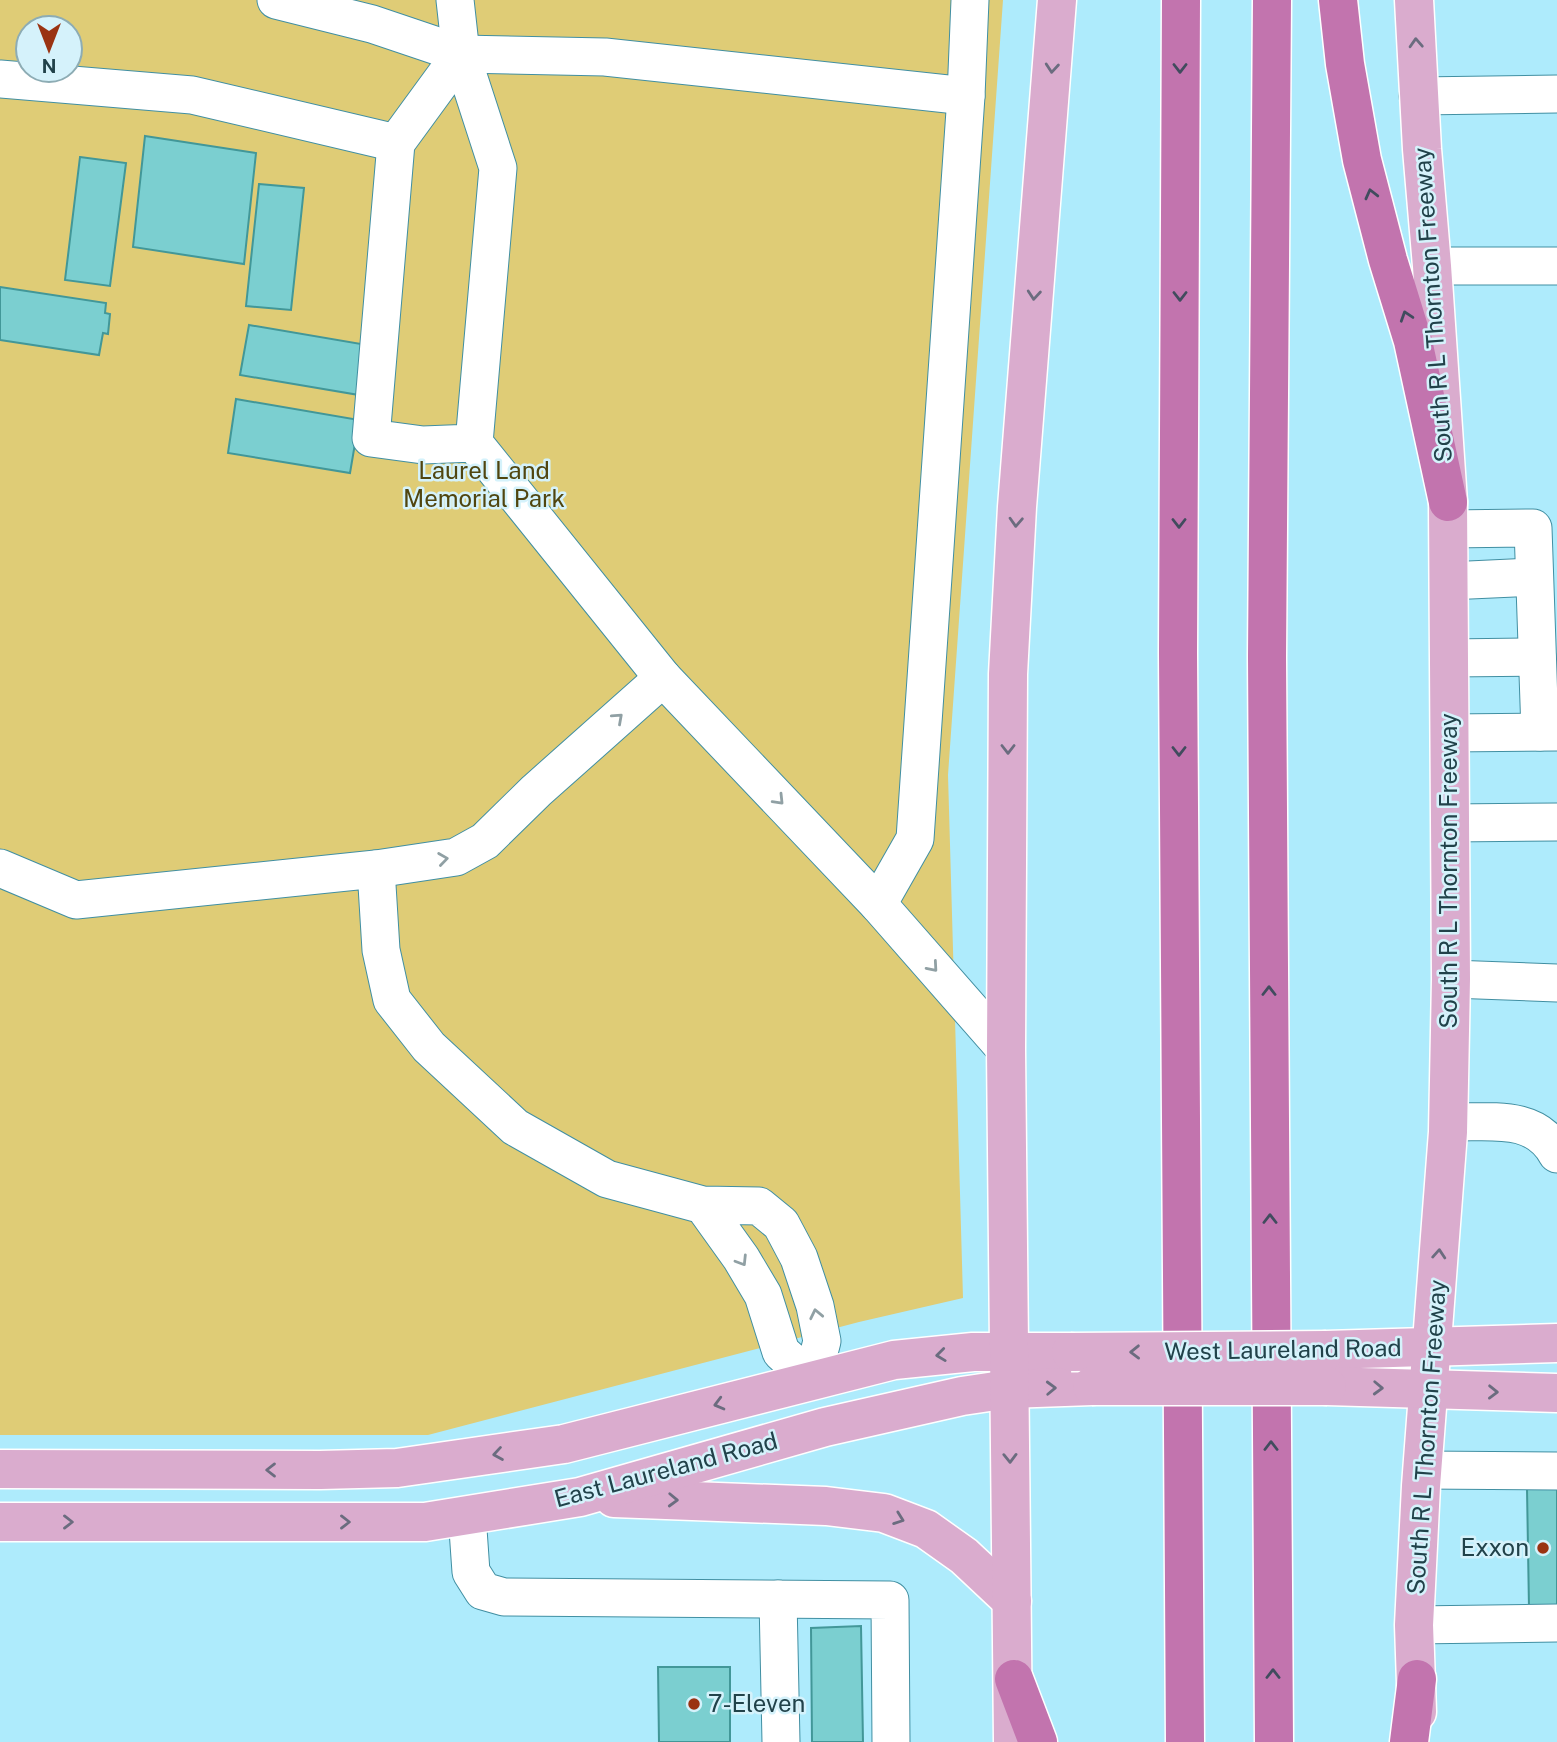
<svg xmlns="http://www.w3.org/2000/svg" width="1557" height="1742" font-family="'Public Sans',sans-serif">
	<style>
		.green { fill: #dfcc76; fill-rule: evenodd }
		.building { fill: #7bcfd0; stroke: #429798; stroke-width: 2 }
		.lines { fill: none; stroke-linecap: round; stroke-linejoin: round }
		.minor-casing { stroke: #418fa2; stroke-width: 39 }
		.major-casing { stroke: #fff; stroke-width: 41 }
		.highway-casing { stroke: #fff; stroke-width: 41 }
		.minor { stroke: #fff; stroke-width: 37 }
		.major { stroke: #daacce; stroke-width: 38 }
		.highway { stroke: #c274ae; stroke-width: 38 }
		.major-bridge-casing { stroke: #fff; stroke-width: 41; stroke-linecap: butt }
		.major-bridge { stroke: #daacce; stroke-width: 38 }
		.oneway { stroke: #6b6c7f }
		.oneway2 { stroke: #414c5e }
		.oneway3 { stroke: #90a0a4 }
		.poi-dot { fill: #9a3312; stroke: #d5f2fb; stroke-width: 2.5 }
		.labels { text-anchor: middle; stroke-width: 5; stroke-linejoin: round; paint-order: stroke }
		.street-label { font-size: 24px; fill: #21424a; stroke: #d5f2fb }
		.park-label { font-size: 24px; fill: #50450f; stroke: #d5f2fb }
		.poi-label { font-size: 24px; fill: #21424a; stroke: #d5f2fb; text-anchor: end }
	</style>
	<rect width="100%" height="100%" fill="#aeebfc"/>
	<!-- green -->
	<path class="green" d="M0,0H1003L948,775L963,1298L859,1322L428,1435H0ZM28,28H70V70H28Z"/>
	<!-- building -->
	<g class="building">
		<polygon points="145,136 256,153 244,264 133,247"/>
		<polygon points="80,157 126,163 110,286 65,280"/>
		<polygon points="259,184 304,188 291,310 246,306"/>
		<polygon points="0,287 106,303 105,313 110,314 108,334 103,333 99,355 0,340"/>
		<polygon points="249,325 367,345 359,395 240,375"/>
		<polygon points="236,399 359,420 350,473 228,453"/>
		<polygon points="1557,1488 1557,1608 1529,1608 1527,1489"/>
		<polygon points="861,1626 863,1742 812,1742 811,1628"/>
		<polygon points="658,1667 730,1667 730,1742 659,1742"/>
	</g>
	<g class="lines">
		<defs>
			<g id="minor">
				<polyline points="276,0 372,24 461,54 605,57 966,96"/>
				<polyline points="455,0 461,54"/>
				<polyline points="0,79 192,95 396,143"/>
				<polyline points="1418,96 1557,94"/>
				<polyline points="1432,266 1557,266"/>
				<polyline points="474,443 423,445 371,438 396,143 461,54 498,168 474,443 663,678"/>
				<polyline points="1448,529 1533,528 1540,732"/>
				<polyline points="1448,581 1534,577"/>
				<polyline points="1449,658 1537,657"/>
				<polyline points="1449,733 1557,732"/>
				<polyline points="1450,823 1557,822"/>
				<polyline points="0,868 76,900 376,869 381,950 392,1000 429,1047 515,1127 607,1179 703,1205 759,1206 781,1224 799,1258 815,1306 822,1341 812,1380 781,1352 763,1295 741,1258 703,1205"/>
				<polyline points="376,869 456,857 485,841 536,791 663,678 878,904 1006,1050"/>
				<polyline points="878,904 915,839 966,96 970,0"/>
				<polyline points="1451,979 1557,983"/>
				<path d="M1449,1122C1489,1123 1535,1113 1557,1154"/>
				<polyline points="1422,1470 1557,1471"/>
				<polyline points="467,1515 471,1572 483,1591 504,1597 890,1600 891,1742"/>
				<polyline points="778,1599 781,1742"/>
				<polyline points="1414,1625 1557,1623"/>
			</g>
			<g id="major">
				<polyline points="1414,0 1422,149 1432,266 1448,502 1451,979 1448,1132 1421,1486 1414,1625 1417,1712"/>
				<polyline points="1326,1350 1557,1343"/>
				<polyline points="1327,1386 1557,1393"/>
				<polyline points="0,1469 320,1470 397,1468 564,1444 894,1360 973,1352 1071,1352"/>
				<polyline points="614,1498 826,1506 884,1513 926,1529 964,1556 1012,1601"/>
				<polyline points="0,1522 425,1522 580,1497 825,1427 962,1396 1009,1389 1092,1386"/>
				<polyline points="1013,1742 1006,1050 1008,674 1017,507 1057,0"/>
			</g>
			<g id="highway">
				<polyline points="1181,0 1178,653 1185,1742"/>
				<polyline points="1272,0 1267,657 1274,1742"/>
				<polyline points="1338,0 1345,64 1362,160 1388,260 1413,341 1448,502"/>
				<polyline points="1014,1679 1038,1742"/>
				<polyline points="1409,1742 1417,1679"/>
			</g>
		</defs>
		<!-- minor casing -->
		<use href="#minor" class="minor-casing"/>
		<!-- major casing -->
		<use href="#major" class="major-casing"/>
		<!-- highway casing -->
		<use href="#highway" class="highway-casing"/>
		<!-- minor -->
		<use href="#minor" class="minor"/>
		<!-- major -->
		<use href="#major" class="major"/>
		<!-- highway -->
		<use href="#highway" class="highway"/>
		<defs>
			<g id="major-bridge">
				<polyline points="1071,1352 1326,1350"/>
				<polyline points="1092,1386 1327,1386"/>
			</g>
		</defs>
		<!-- major-bridge casing -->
		<use href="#major-bridge" class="major-bridge-casing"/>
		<!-- major-bridge -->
		<use href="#major-bridge" class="major-bridge"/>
	</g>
	<!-- one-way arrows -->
	<defs><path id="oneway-chevron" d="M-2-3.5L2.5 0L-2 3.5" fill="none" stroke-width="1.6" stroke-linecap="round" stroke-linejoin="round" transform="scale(1.75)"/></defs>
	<g class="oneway">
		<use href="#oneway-chevron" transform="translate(1416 43) rotate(-93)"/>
		<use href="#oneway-chevron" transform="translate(1052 68) rotate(95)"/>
		<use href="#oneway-chevron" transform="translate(1034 295) rotate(95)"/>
		<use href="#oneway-chevron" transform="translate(1016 522) rotate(93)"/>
		<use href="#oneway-chevron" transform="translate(1008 749) rotate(90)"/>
		<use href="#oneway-chevron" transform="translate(1439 1254) rotate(-86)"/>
		<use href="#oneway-chevron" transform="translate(1135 1352) rotate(179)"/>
		<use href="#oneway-chevron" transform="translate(941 1355) rotate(173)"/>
		<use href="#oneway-chevron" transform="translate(1051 1388) rotate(-2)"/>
		<use href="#oneway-chevron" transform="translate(1378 1388) rotate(2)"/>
		<use href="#oneway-chevron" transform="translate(1493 1392) rotate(1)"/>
		<use href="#oneway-chevron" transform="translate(719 1404) rotate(165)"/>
		<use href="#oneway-chevron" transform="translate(498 1454) rotate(171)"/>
		<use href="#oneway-chevron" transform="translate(1010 1458) rotate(89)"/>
		<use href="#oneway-chevron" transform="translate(271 1470) rotate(-180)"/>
		<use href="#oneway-chevron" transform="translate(673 1500) rotate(2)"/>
		<use href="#oneway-chevron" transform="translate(899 1519) rotate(20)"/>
		<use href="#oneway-chevron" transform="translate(68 1522)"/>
		<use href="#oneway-chevron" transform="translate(345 1522)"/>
	</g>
	<g class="oneway2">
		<use href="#oneway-chevron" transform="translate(1180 68) rotate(90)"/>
		<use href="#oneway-chevron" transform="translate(1371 194) rotate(-104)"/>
		<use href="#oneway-chevron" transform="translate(1180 296) rotate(90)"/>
		<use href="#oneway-chevron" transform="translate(1406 316) rotate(-108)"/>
		<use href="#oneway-chevron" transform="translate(1179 523) rotate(90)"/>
		<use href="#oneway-chevron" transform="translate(1179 751) rotate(90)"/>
		<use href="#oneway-chevron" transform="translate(1269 991) rotate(-90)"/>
		<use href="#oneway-chevron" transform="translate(1270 1219) rotate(-90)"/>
		<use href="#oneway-chevron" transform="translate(1271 1446) rotate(-90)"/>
		<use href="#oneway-chevron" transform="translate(1273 1674) rotate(-90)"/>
	</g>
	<g class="oneway3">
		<use href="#oneway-chevron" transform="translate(618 718) rotate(-42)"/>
		<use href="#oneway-chevron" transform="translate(779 800) rotate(46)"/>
		<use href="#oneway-chevron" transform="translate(443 859) rotate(-8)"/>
		<use href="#oneway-chevron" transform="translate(933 967) rotate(49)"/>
		<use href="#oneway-chevron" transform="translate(742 1261) rotate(58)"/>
		<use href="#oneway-chevron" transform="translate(816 1314) rotate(-102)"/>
	</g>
	<!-- markers -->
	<g class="poi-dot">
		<circle cx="1543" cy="1548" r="7"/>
		<circle cx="694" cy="1704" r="7"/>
	</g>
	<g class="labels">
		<!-- street labels -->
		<g class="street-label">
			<text transform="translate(1433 305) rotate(-94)" y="8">South R L Thornton Freeway</text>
			<text transform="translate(1449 871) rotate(-90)" y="8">South R L Thornton Freeway</text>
			<text transform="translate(1283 1350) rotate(-1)" y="8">West Laureland Road</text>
			<text transform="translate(1427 1437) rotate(-86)" y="8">South R L Thornton Freeway</text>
			<text transform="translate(666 1470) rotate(-15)" y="8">East Laureland Road</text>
		</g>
		<!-- park labels -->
		<g class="park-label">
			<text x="484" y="479">Laurel Land<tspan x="484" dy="28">Memorial Park</tspan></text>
		</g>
		<!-- poi labels -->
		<g class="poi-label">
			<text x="1529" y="1556">Exxon</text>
			<text x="708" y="1712" text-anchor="start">7-Eleven</text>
		</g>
	</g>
	<!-- north arrow -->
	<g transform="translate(49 49) rotate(180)"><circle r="33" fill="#d5f2fb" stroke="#8dacb4" stroke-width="2"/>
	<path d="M0-5L12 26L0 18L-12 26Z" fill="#9a3312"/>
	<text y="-10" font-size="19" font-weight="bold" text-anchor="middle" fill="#21424a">N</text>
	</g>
</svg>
